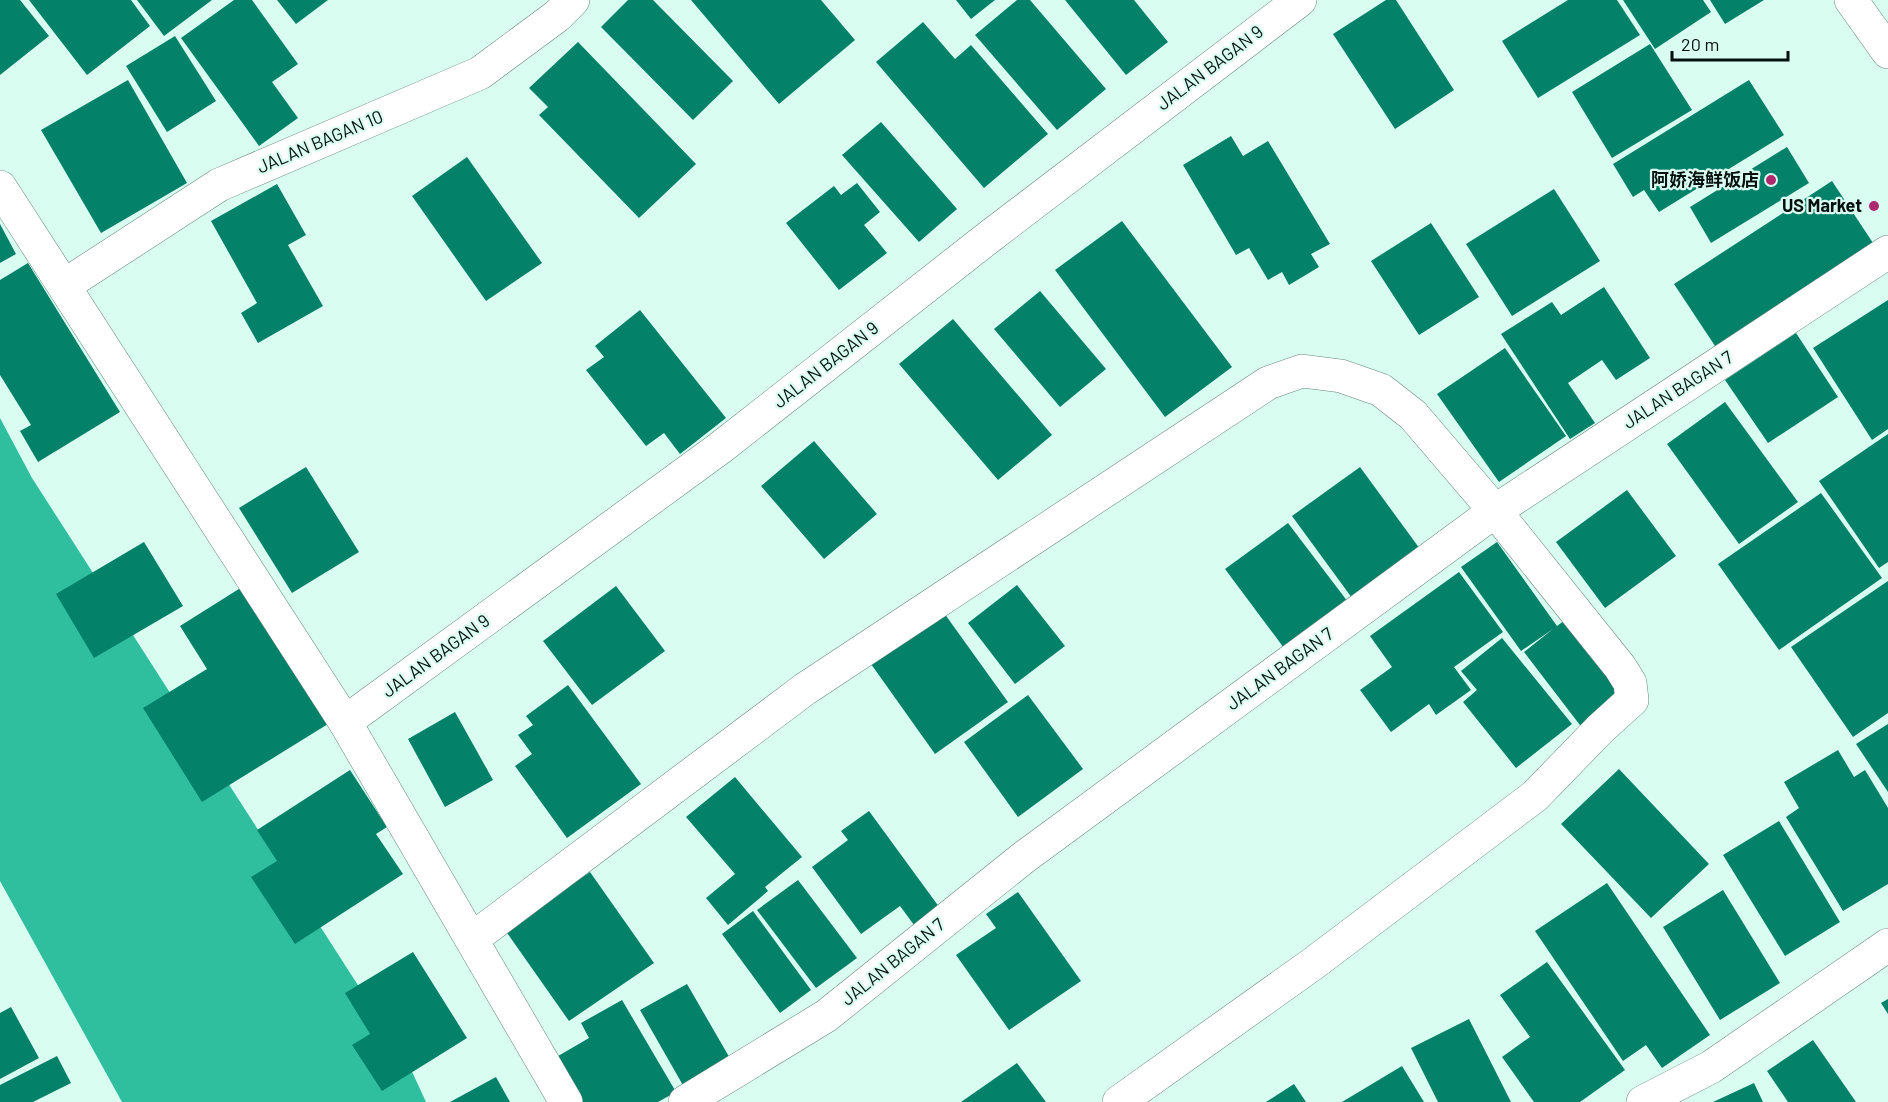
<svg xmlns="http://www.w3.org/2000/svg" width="1888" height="1102" font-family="Barlow,'Noto Sans SC',sans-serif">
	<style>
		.water { fill: #2fbf9f }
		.building { fill: #048169 }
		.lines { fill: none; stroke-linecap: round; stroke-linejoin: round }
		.street-casing { stroke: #67877d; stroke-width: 34 }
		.secondary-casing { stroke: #67877d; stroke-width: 34 }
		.street { stroke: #fff; stroke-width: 33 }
		.secondary { stroke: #fff; stroke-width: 33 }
		.poi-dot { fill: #af296f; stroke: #dafdf2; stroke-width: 2 }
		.labels { text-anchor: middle; stroke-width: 4.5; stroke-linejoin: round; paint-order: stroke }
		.street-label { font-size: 18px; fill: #05110e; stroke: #dafdf2 }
		.poi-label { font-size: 18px; font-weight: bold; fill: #05110e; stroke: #dafdf2; text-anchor: end }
	</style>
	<rect width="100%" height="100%" fill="#dafdf2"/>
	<!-- water -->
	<polygon class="water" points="0,418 32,478 408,1063 426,1102 122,1102 0,881"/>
	<!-- building -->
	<g class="building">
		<polygon points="0,0 20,0 49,36 0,75"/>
		<polygon points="29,0 131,0 150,26 87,75"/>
		<polygon points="137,0 212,0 164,36"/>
		<polygon points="234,0 252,0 298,64 272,82 298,118 259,146 181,38"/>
		<polygon points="277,0 328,0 296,24"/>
		<polygon points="628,0 653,0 733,81 693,120 601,27"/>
		<polygon points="691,0 821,0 855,40 779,104"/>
		<polygon points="956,0 995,0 971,19"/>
		<polygon points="1017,0 1030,0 1106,89 1057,130 975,35"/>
		<polygon points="1065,0 1134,0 1168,42 1126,75"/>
		<polygon points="1386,0 1396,0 1454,90 1395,129 1333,34"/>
		<polygon points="1568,0 1617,0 1640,35 1538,98 1502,41"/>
		<polygon points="1623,0 1703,0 1711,12 1655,49"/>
		<polygon points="1710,0 1764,0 1725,24"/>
		<polygon points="923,22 955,59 971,45 1048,134 984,188 876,62"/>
		<polygon points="175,36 216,101 167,132 126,66"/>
		<polygon points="578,42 696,164 639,218 539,115 548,107 529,88"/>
		<polygon points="1650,44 1692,110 1612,158 1572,92"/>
		<polygon points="128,80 187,183 101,233 41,130"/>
		<polygon points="1749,80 1784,135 1659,212 1644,190 1633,197 1613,164"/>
		<polygon points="881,122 957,209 919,242 842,155"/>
		<polygon points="1231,136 1243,156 1268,141 1330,244 1311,254 1319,267 1289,285 1282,272 1268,280 1249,248 1236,255 1183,165"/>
		<polygon points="1787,147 1809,183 1711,243 1690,207"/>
		<polygon points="467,157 542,263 486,301 412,196"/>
		<polygon points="1832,181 1879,252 1721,355 1674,284"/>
		<polygon points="857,183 880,212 864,225 887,253 839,290 786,223 834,186 841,195"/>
		<polygon points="277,184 306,235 288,245 323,306 258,343 241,313 257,303 211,221"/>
		<polygon points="1554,189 1600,261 1512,316 1466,244"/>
		<polygon points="1122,221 1232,367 1165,417 1055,270"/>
		<polygon points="1431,223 1479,297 1419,335 1371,261"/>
		<polygon points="0,224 16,254 0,263"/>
		<polygon points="28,263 120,412 38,462 20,431 31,425 0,375 0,280"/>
		<polygon points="1604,287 1650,358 1616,380 1602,360 1568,383 1595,423 1570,439 1501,334 1552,302 1561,315"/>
		<polygon points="1040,291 1106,369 1060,407 994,329"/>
		<polygon points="1888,300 1888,429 1872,440 1813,348"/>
		<polygon points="640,310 726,418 680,454 664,433 646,446 586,370 604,357 595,346"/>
		<polygon points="953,319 1052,435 998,480 899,364"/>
		<polygon points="1796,333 1838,397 1768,443 1725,380"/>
		<polygon points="1505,348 1566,436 1499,482 1437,394"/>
		<polygon points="1725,402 1798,502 1739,544 1667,444"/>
		<polygon points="1888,434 1888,562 1879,568 1819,481"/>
		<polygon points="814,441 877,514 824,559 761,486"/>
		<polygon points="306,467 359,552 292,593 239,508"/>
		<polygon points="1360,467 1420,549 1352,598 1292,516"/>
		<polygon points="1627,490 1676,556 1605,608 1556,542"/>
		<polygon points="1821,493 1882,578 1779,650 1718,564"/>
		<polygon points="1288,523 1351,606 1287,652 1225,569"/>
		<polygon points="144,542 183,606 94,658 56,594"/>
		<polygon points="1497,542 1557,626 1565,620 1628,701 1586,733 1524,652 1553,629 1521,651 1461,567"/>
		<polygon points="1459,572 1503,632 1454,667 1471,690 1436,715 1429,704 1391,732 1360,690 1392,667 1370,636"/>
		<polygon points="1888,581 1888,713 1853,737 1791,647"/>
		<polygon points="1017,585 1065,646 1015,684 968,623"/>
		<polygon points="616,586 665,651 592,705 543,641"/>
		<polygon points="242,587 328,724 202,802 143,708 207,669 180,626"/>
		<polygon points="944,613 1008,702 935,754 871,664"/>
		<polygon points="1502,638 1572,724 1516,768 1463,702 1477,690 1461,671"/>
		<polygon points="568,685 641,784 567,838 515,766 532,754 518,735 533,725 526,716"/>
		<polygon points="1028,695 1083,769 1018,817 964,742"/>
		<polygon points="455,712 493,780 445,807 408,739"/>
		<polygon points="1888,724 1888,792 1856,744"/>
		<polygon points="1838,750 1854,777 1865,770 1888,808 1888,884 1843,911 1786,817 1799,808 1784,782"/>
		<polygon points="1619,769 1709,864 1651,918 1561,824"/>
		<polygon points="350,770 387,827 376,834 403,874 295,944 251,877 277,861 257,830"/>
		<polygon points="735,777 802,857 765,887 768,891 728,925 706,898 735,874 686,817"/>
		<polygon points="869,811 945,915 920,933 900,906 861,934 812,867 848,840 841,831"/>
		<polygon points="1779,821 1840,922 1785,956 1723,855"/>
		<polygon points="590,872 654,963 569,1021 505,930"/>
		<polygon points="798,880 857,958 816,988 757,910"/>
		<polygon points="1607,883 1710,1035 1662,1068 1646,1045 1623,1061 1535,931"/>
		<polygon points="1723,890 1780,983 1720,1020 1663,927"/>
		<polygon points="1018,892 1081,981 1009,1030 956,955 996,928 986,914"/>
		<polygon points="753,911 811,990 780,1013 722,934"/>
		<polygon points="413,952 467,1038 382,1091 352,1045 370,1034 345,993"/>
		<polygon points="1547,962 1625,1070 1580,1102 1534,1102 1502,1057 1530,1037 1500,995"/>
		<polygon points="687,984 735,1067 688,1094 640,1010"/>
		<polygon points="1888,999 1888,1014 1881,1003"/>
		<polygon points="622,1000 676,1092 658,1102 579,1102 553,1059 589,1038 581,1023"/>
		<polygon points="11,1007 39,1058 0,1079 0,1013"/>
		<polygon points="1469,1019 1511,1102 1438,1102 1411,1048"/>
		<polygon points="1813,1040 1856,1102 1788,1102 1767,1071"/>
		<polygon points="57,1056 71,1083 33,1102 0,1102 0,1085"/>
		<polygon points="1017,1063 1046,1102 961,1102"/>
		<polygon points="1402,1066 1424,1102 1342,1102"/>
		<polygon points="496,1077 510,1102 450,1102"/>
		<polygon points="1754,1083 1763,1102 1713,1102"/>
		<polygon points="1294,1084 1306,1102 1266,1102"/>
	</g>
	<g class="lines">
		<defs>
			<g id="street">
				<polyline points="0,187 345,722 566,1102"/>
				<polyline points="65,285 219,185 480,73 557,16 573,0"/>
				<polyline points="345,722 720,448 989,237 1300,0"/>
				<polyline points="472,939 805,689 1268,383 1302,371 1341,376 1381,390 1413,415 1495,511 1620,667 1630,683 1632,700 1600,729 1535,796 1314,963 1119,1102"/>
				<polyline points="685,1102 826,1016 1023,858 1495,511 1888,252"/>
				<polyline points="1643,1102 1711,1067 1888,945"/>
			</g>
			<polyline id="secondary" points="1851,0 1888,52"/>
		</defs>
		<!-- street casing -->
		<use href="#street" class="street-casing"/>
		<!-- secondary casing -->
		<use href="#secondary" class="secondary-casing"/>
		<!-- street -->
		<use href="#street" class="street"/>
		<!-- secondary -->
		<use href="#secondary" class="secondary"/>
	</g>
	<!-- markers -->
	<g class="poi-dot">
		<circle cx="1771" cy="180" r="6"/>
		<circle cx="1874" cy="206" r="6"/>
	</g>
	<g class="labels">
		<!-- street labels -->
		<g class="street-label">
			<text transform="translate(1210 68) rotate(-37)" y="6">JALAN BAGAN 9</text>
			<text transform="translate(320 142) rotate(-23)" y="6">JALAN BAGAN 10</text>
			<text transform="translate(826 365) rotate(-38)" y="6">JALAN BAGAN 9</text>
			<text transform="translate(1678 390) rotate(-33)" y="6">JALAN BAGAN 7</text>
			<text transform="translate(436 656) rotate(-36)" y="6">JALAN BAGAN 9</text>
			<text transform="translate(1280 669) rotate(-36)" y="6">JALAN BAGAN 7</text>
			<text transform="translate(893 962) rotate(-39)" y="6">JALAN BAGAN 7</text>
		</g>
		<!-- poi labels -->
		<g class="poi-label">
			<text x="1759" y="186">阿娇海鲜饭店</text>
			<text x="1862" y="212">US Market</text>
		</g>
	</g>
	<!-- scale -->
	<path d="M1672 51v9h116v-9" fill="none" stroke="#05110e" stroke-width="3"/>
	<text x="1681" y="51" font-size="18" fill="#05110e" stroke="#dafdf2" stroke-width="4.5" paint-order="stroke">20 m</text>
</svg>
